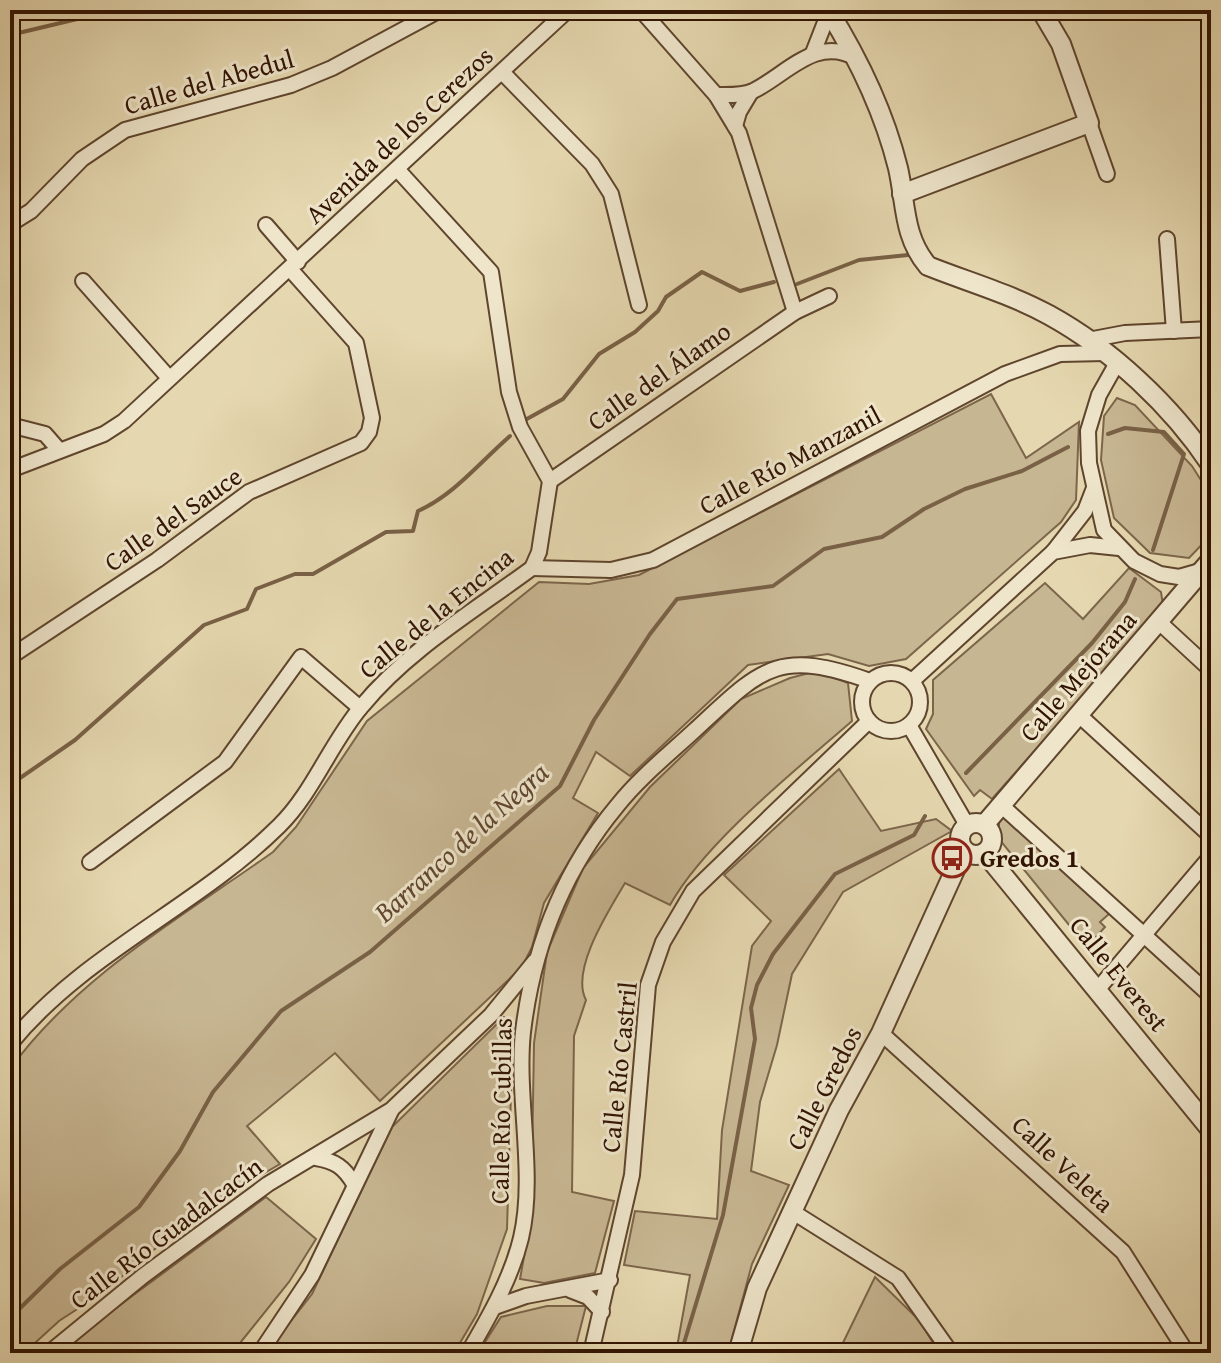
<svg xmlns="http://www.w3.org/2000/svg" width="1221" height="1363" font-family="'Gentium Book Plus',serif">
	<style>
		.green { fill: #c7b692; stroke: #7c654a; stroke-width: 2 }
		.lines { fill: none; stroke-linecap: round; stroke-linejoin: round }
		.stream { stroke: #796146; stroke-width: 4 }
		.minor-casing { stroke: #5f452d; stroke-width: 18 }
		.tertiary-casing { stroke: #5f452d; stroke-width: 22 }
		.minor { stroke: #eee5cb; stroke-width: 14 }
		.tertiary { stroke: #eee5cb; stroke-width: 18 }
		.labels { text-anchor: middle; stroke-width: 6; stroke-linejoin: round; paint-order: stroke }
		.street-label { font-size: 26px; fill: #321402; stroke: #eee5cb }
		.poi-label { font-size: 26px; font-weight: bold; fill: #321402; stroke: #eee5cb; text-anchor: start }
		.water-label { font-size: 28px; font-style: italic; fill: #614830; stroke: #eee5cb }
	</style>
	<rect width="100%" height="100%" fill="#e5d7af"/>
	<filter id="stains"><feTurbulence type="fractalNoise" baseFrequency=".0025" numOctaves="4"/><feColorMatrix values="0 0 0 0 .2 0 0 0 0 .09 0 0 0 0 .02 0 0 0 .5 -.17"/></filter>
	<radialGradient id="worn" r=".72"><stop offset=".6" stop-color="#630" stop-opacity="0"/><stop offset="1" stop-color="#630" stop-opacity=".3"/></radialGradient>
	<!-- green -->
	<g class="green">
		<path d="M991,394L1026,458L1079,422L1076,500L1061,522L906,659L869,666L828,654L748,665L630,776L596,752L573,798L598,813L544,903L532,947L522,967L380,1101L335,1053L247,1126L280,1164L204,1208L102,1293L59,1321L24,1353H10V1069C78,976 180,918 273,852L296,827L367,721L539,582L589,584L639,575Z"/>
		<polygon points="1117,398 1135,405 1192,466 1211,496 1211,535 1189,558 1150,553 1114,518 1101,460 1104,416"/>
		<polygon points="1129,568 1161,592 1163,605 992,799 980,790 974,796 926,729 933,714 933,680 1045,583 1083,619"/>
		<path d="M817,671L848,683L852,721C796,770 705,842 670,905L625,883C609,910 570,970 586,1000L574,1036L572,1192L614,1201L595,1273L544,1283L520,1279L531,1218L534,1043L547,952L583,868L650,787L741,699L790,678Z"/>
		<polygon points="839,769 881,831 936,819 952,831 843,892 792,974 777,1045 760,1102 751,1171 789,1185 752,1264 728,1353 664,1353 677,1347 690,1275 624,1265 635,1211 717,1219 722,1130 752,946 771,921 724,875"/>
		<polygon points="1003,817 1110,913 1100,922 1105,927 1087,947 999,839 999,820"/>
		<polygon points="504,1017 513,1025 507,1229 477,1314 454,1353 266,1353 312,1294 392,1127"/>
		<polygon points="266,1197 316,1239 289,1282 232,1353 55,1353"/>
		<polygon points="875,1277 920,1321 939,1353 838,1353"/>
		<polygon points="547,1306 586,1306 574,1353 478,1353 501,1317"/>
	</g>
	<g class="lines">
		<!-- stream -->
		<g class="stream">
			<polyline points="10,35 115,10"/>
			<polyline points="797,284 859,260 908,255"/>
			<polyline points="525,420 563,399 599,354 635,332 658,311 666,297 702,272 740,291 774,282"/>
			<polyline points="1108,434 1125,428 1164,432 1184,454 1153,550"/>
			<polyline points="966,773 1092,643 1125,602 1135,579"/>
			<path d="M10,785L75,740L204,625L247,609L256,589L295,574H313L386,532L413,531L418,511C454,495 480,462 510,436"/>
			<polyline points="10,1318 60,1269 139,1207 180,1151 213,1092 281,1011 370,952 560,786 594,720 650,634 677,599 773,586 824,549 882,537 924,509 965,489 1022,471 1068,447"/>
			<polyline points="681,1353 723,1215 755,1039 751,1008 757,985 773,954 835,874 914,835 925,816"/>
		</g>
		<defs>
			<g id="minor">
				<polyline points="641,10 716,95 739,133 795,312"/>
				<polyline points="813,53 829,12"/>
				<polyline points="502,72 592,164 611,194 639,305"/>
				<path d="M716,95C728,95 742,96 753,91C786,75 816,35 856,58"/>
				<polyline points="1089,123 1107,174"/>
				<polyline points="735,126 739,112 751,92"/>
				<polyline points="10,224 31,211 82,159 125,130 291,85 332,68 440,10"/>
				<polyline points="266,225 298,262"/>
				<polyline points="1167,239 1174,331"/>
				<polyline points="83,281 169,378"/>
				<polyline points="1088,340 1125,333 1211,329"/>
				<polyline points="1117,363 1099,395 1088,431 1089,463 1104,530 1134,561 1160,574 1179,577 1200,571"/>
				<polyline points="10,425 45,434 59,450"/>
				<polyline points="10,470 104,434 124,421 568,10"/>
				<polyline points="550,481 795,312 829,296"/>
				<polyline points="1053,552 1085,511 1094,488"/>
				<polyline points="532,568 611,570 653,560 1005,374 1060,354 1105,353"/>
				<polyline points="1159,622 1211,670"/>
				<polyline points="10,657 157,560 249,492 361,443 369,432 372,418 356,343 290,269"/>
				<circle cx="891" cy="702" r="29"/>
				<polyline points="912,681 1053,552 1090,545 1119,548"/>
				<polyline points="1079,715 1211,836"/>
				<polyline points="909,725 967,825"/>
				<polyline points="1001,805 1211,996"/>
				<polyline points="90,862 225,762 301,657 360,708"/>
				<polyline points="1098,989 1211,856"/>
				<polyline points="881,1033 1123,1252 1187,1353"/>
				<path d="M10,1044C84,953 196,908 279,826C313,793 331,742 362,706C408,650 474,611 532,568L539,552L550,481L520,427L509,392L491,272L397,169"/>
				<path d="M316,1158C335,1161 344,1167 354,1184"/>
				<polyline points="793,1212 898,1278 951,1353"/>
				<polyline points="570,1290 588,1297 602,1312"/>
				<polyline points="495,1307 526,1296 610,1280"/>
				<polyline points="49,1353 143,1276 268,1184 391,1110 491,1015 535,961"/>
				<polyline points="260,1353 312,1275 391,1111"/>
				<path d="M468,1353C489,1317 511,1279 521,1238C536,1175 516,1096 523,1032C533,948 563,871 617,806C639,778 669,754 695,730C762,668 777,648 870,681"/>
				<polyline points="591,1353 632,1175 648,985 663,942 693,891 869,721"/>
			</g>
			<g id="tertiary">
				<path d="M828,10C858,58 884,112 898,168C906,203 903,237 928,266C968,282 1011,294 1049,315C1111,349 1172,406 1211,465"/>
				<polyline points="902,194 1089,123 1061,44 1041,10"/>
				<circle cx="976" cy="839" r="16"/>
				<polyline points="984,825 1211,560"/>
				<polyline points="985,853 1211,1130"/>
				<polyline points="738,1353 757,1288 839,1110 881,1033 964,850"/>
			</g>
		</defs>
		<!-- minor casing -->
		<use href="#minor" class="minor-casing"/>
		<!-- tertiary casing -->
		<use href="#tertiary" class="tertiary-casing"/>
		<!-- minor -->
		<use href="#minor" class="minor"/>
		<!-- tertiary -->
		<use href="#tertiary" class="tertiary"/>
	</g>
	<!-- icons -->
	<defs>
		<symbol id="bus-ring" viewBox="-11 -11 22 22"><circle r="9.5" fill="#eee5cb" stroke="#8f2418" stroke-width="1.5"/><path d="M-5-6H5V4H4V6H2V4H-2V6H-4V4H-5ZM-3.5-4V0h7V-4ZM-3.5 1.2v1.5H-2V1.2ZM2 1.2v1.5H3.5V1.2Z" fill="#8f2418"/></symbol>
	</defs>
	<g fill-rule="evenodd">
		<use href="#bus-ring" x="930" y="836" width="44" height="44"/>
	</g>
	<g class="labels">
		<!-- street labels -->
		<g class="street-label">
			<text transform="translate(209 82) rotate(-16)" y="9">Calle del Abedul</text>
			<text transform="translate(399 135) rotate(-43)" y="9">Avenida de los Cerezos</text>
			<text transform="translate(659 376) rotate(-35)" y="9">Calle del Álamo</text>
			<text transform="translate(790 460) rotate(-28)" y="9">Calle Río Manzanil</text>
			<text transform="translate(173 519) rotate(-35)" y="9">Calle del Sauce</text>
			<text transform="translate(436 613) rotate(-39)" y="9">Calle de la Encina</text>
			<text transform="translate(1078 676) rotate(-49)" y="9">Calle Mejorana</text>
			<text transform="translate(1119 974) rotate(51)" y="9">Calle Everest</text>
			<text transform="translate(619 1067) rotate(-84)" y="9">Calle Río Castril</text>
			<text transform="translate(824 1088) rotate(-63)" y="9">Calle Gredos</text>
			<text transform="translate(501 1111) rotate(-89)" y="9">Calle Río Cubillas</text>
			<text transform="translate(1063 1164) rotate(43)" y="9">Calle Veleta</text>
			<text transform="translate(166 1233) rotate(-37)" y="9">Calle Río Guadalcacín</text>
		</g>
		<!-- poi labels -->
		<g class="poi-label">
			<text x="980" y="867">Gredos 1</text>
		</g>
		<!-- water labels -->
		<g class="water-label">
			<text transform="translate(461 842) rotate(-42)" y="10">Barranco de la Negra</text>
		</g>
	</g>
	<!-- margin -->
	<rect width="1221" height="1363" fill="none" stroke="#e5d7af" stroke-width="40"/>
	<rect x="12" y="12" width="1197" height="1339" fill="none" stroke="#321402" stroke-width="4"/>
	<rect x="20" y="20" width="1181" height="1323" fill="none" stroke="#321402" stroke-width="2"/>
	<rect width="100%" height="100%" filter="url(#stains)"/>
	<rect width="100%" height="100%" fill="url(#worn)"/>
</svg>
